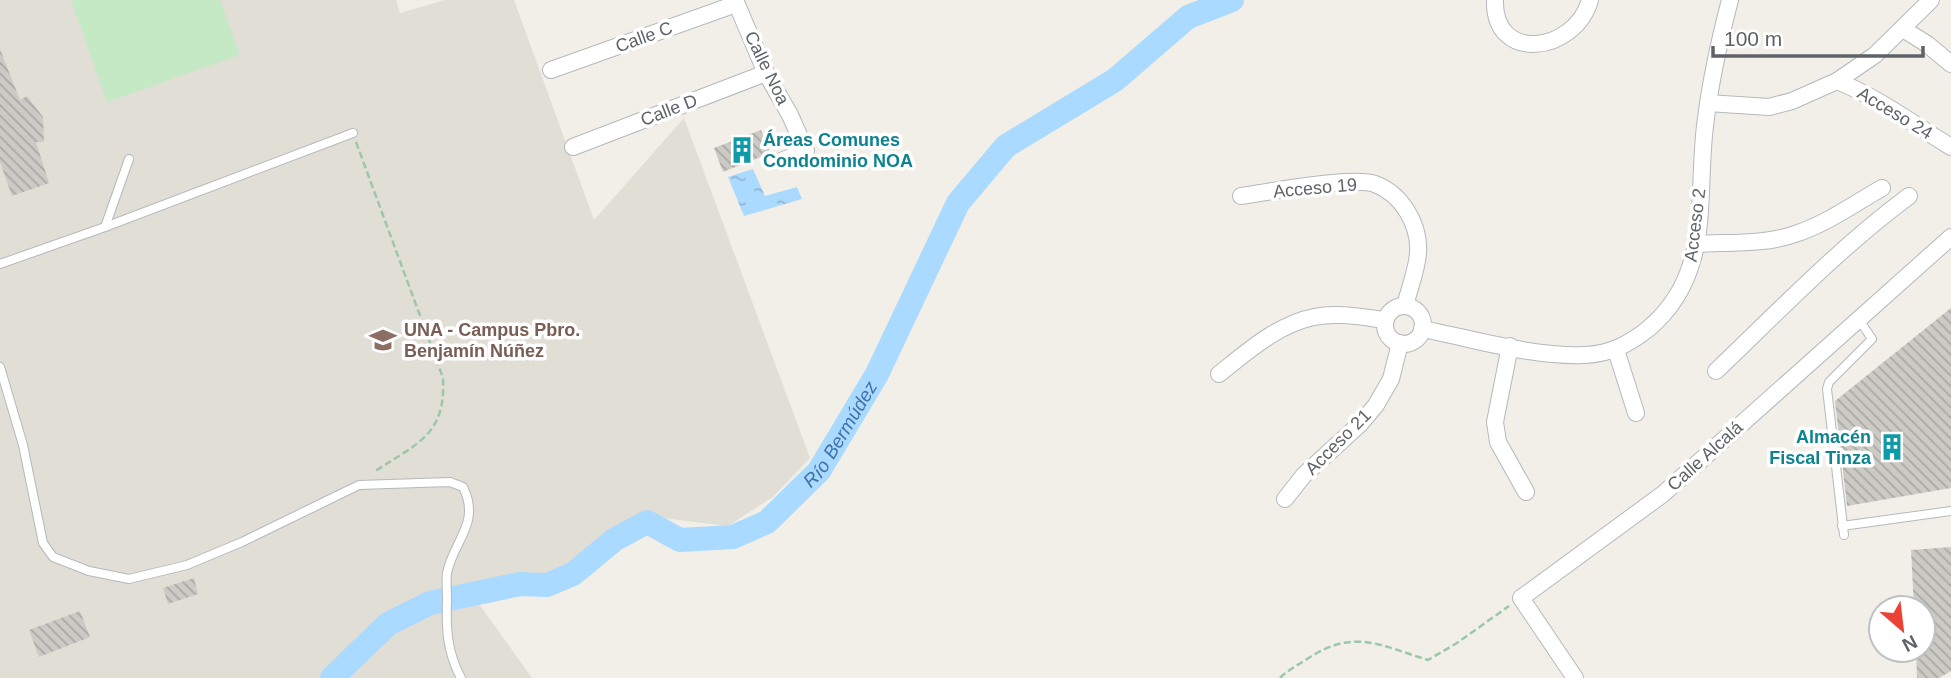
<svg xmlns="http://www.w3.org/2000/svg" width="1951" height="678" font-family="Helvetica,sans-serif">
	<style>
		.education { fill: #e1ded6 }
		.garden { fill: #c5e8c5 }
		.water { fill: url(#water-ripples) }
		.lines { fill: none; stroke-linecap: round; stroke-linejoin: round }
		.river { stroke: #aadaff; stroke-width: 24 }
		.building { fill: url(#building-back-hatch) }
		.service-casing { stroke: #b5b8bc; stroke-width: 10 }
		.minor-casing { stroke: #b5b8bc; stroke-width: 18 }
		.path { stroke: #9cc7a9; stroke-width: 2.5; stroke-dasharray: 7 3.5; stroke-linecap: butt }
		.service { stroke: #fff; stroke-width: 8 }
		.minor { stroke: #fff; stroke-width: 16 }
		.labels { text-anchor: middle; stroke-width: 7; stroke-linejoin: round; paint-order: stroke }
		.street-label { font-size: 18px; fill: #5f6368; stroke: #fff }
		.culture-label { font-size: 18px; font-weight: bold; fill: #0d838f; stroke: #fff; text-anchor: start }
		.education-label { font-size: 18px; font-weight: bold; fill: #785e54; stroke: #fff; text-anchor: start }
		.water-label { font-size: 19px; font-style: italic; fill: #4174aa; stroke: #fff }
	</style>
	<defs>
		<pattern id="water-ripples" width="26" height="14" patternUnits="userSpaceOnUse" patternTransform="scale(1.75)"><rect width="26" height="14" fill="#aadaff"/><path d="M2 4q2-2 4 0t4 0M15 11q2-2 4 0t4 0" fill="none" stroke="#8eb4d2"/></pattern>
		<pattern id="building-back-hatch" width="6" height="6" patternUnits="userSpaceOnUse" patternTransform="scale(1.75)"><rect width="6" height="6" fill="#cccac5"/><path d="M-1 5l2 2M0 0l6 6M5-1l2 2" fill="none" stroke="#a9a8a4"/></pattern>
	</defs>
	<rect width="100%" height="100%" fill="#f1efe8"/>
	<!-- education -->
	<polygon class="education" points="0,0 396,0 400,13 445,0 514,0 594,220 684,118 810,458 773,497 728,526 645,516 614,534 570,570 547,578 515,574 466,586 532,678 0,678"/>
	<!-- garden -->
	<polygon class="garden" points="71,0 220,0 240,55 107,102"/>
	<!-- water -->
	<polygon class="water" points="753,169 765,196 797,187 802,199 744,216 728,177"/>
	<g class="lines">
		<!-- river -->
		<path class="river" id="s1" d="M332,678L388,624L430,603L520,584L547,585L573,574L614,540L647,522L680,540L733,537L767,522L819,471L877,374L958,203L1006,146L1115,80L1188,17L1232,0"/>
	</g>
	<!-- building -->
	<g class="building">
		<polygon points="0,49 20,100 27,96 43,117 44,142 36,142 49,183 12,196 0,162"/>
		<polygon points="761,130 770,153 723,172 714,148"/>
		<polygon points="1951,308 1951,488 1847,506 1835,401"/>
		<polygon points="1951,547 1951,671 1939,678 1917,678 1916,650 1923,650 1923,608 1914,608 1911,550"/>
		<polygon points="194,578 198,594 168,604 163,588"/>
		<polygon points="80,611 90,637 39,657 29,630"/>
	</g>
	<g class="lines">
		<defs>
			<g id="service">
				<polyline points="105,227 129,159"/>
				<polyline points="0,264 105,227 353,133"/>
				<path d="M0,367L23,445L43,543L53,557L89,571L129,579L187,565L242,542L359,485L450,482L463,487C481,523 454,540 447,573C446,581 447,591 447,600C446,629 447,652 461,678"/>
				<polyline points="1842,526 1951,511"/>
				<polyline points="1844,535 1827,389 1829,382 1872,339 1858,318"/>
			</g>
			<g id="minor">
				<polyline points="735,0 766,73 790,115 806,151 781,161"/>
				<path d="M1495,0C1493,64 1575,53 1590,0"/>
				<polyline points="1903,29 1927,44 1951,64"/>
				<polyline points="551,70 736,4"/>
				<path d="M1837,81C1879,98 1913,124 1951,147"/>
				<polyline points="1708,103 1769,107 1792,101 1837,81 1875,55 1931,0"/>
				<polyline points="573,147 766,73"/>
				<path d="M1241,196C1268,192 1353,176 1375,184C1402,194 1420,225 1418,253C1417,270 1409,289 1405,306"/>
				<path d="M1696,244C1729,242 1764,245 1795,234C1826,224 1854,204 1882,188"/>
				<circle cx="1404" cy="325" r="19"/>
				<path d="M1422,329C1475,339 1531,357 1585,355C1610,354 1629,344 1648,329C1713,275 1696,200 1705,126C1710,83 1719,42 1730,0"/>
				<polyline points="1510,346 1495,422 1498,442 1526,492"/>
				<polyline points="1616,350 1636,413"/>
				<path d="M1716,371C1779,311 1839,248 1909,196"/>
				<path d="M1219,374C1247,352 1278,324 1314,317C1337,312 1362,317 1385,320"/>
				<polyline points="1285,499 1304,475 1361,423 1376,405 1391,379 1400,343"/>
				<polyline points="1575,678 1521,598 1663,494 1951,237"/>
			</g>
		</defs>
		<!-- service casing -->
		<use href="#service" class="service-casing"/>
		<!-- minor casing -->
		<use href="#minor" class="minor-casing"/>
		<!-- path -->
		<g class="path">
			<path d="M356,142L443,378C446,436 417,443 374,472"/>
			<path d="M1280,678C1288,670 1298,665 1307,659C1354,628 1379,645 1428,660L1457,643L1509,606"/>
		</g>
		<!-- service -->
		<use href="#service" class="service"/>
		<!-- minor -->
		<use href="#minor" class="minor"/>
	</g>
	<!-- icons -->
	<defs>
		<symbol id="building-bare" viewBox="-9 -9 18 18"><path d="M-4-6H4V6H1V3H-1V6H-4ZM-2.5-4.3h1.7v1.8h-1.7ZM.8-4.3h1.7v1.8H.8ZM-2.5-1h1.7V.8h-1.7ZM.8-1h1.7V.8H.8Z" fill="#0f9aa8" stroke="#fff" stroke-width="2.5" paint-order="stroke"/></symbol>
		<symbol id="university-bare" viewBox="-9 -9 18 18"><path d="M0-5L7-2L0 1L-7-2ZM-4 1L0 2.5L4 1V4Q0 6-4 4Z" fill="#8d6e63" stroke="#fff" stroke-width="2.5" paint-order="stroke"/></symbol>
	</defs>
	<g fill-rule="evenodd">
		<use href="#building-bare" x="723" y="131" width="38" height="38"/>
		<use href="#university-bare" x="364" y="321" width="38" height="38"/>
		<use href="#building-bare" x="1873" y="428" width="38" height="38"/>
	</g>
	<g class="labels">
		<!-- street labels -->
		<g class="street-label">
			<text transform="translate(644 37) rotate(-20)" y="6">Calle C</text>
			<text transform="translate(767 68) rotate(64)" y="6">Calle Noa</text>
			<text transform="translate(669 110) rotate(-21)" y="6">Calle D</text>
			<text transform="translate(1895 113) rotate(31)" y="6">Acceso 24</text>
			<text transform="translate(1315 188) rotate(-5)" y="6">Acceso 19</text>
			<text transform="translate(1695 225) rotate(-83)" y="6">Acceso 2</text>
			<text transform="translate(1338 442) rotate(-45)" y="6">Acceso 21</text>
			<text transform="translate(1705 456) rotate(-42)" y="6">Calle Alcalá</text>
		</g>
		<!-- culture labels -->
		<g class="culture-label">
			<text x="763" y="146">Áreas Comunes<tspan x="763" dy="21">Condominio NOA</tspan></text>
			<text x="1871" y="443" text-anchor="end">Almacén<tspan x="1871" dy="21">Fiscal Tinza</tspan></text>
		</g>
		<!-- education labels -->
		<g class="education-label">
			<text x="404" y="336">UNA - Campus Pbro.<tspan x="404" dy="21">Benjamín Núñez</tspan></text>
		</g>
		<!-- water labels -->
		<g class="water-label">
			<text dy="7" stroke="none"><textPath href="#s1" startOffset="606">Río Bermúdez</textPath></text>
		</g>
	</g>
	<!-- north arrow -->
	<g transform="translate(1902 629) rotate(152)"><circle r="33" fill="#ffffff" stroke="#bfc1c3" stroke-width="2"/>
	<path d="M0-5L12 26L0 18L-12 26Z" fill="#ea4335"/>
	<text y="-10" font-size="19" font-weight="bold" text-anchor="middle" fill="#5f6368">N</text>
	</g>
	<!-- scale -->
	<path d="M1713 46v10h210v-10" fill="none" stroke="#5f6368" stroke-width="3.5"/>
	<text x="1724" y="46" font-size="21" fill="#5f6368" stroke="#ffffff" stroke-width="5" paint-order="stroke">100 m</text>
</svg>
